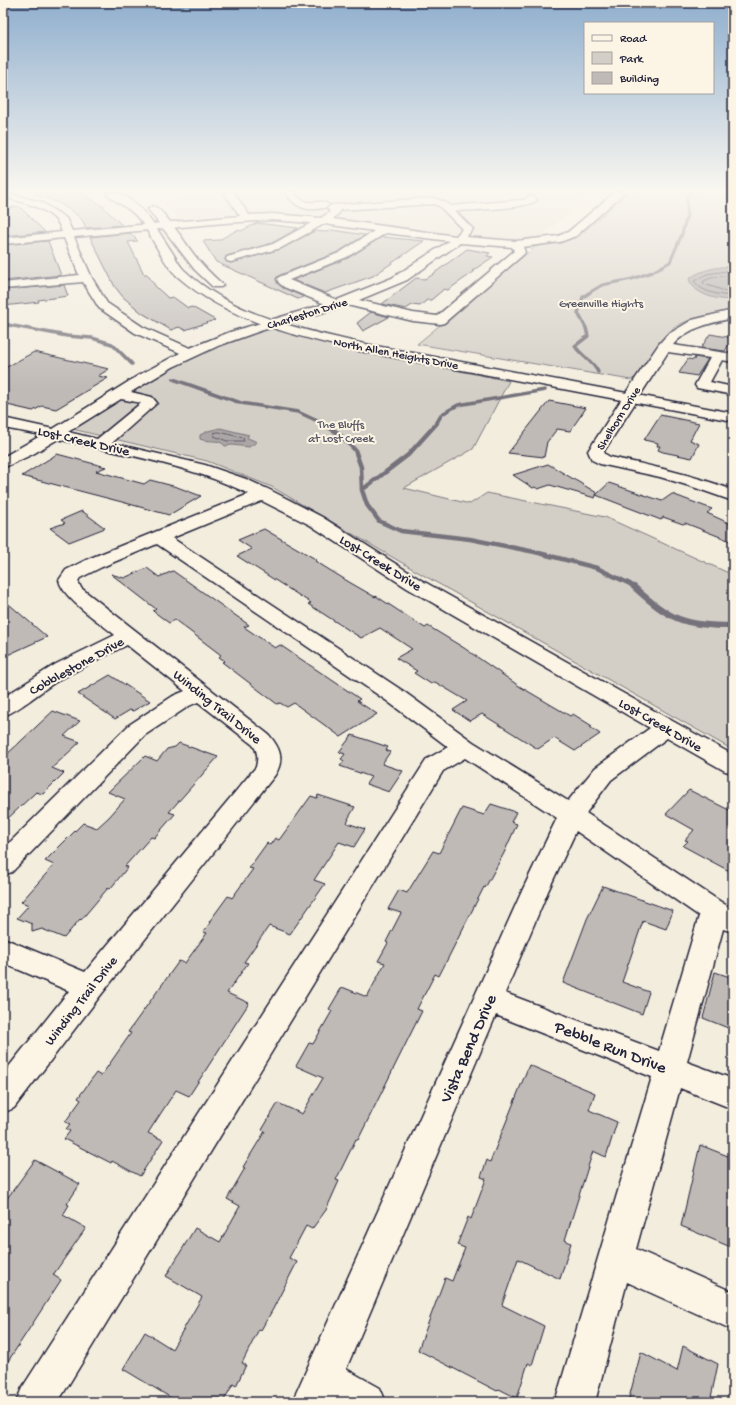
<svg xmlns="http://www.w3.org/2000/svg" width="736" height="1405" font-family="'Gochi Hand',sans-serif">
	<style>
		.built { fill: #e3ded2 }
		.green { fill: #d4cfc6; stroke: #7b7880 }
		.water { fill: #aca7a6; stroke: #75727b }
		.lines { fill: none; stroke-linecap: round; stroke-linejoin: round }
		.shore { stroke: #595766; stroke-width: 1 }
		.stream-far3 { stroke: #75727b; stroke-width: 3 }
		.stream-far2 { stroke: #75727b; stroke-width: 3.5 }
		.stream-far1 { stroke: #75727b; stroke-width: 4.5 }
		.stream { stroke: #75727b; stroke-width: 6 }
		.building { fill: #bfbab6; stroke: #22223b }
		.minor-casing { stroke: #22223b; stroke-width: 3 }
		.major-casing { stroke: #22223b; stroke-width: 3 }
		.minor { fill: #fcf5e5; fill-rule: evenodd }
		.major { fill: #fcf5e5; fill-rule: evenodd }
		.labels { text-anchor: middle; stroke-width: 4; stroke-linejoin: round; paint-order: stroke }
		.far-park-label { font-size: 12px; fill: #575665; stroke: #fcf5e5 }
		.far-street-label { font-size: 12px; fill: #22223b; stroke: #fcf5e5 }
		.street-label { font-size: 14px; fill: #22223b; stroke: #fcf5e5 }
		.near-street-label { font-size: 17px; fill: #22223b; stroke: #fcf5e5 }
	</style>
	<rect width="100%" height="100%" fill="#f3edde"/>
	<filter id="ink" filterUnits="userSpaceOnUse"><feTurbulence type="fractalNoise" baseFrequency=".025" numOctaves="2"/><feDisplacementMap in="SourceGraphic" scale="8" xChannelSelector="R" yChannelSelector="G"/><feConvolveMatrix kernelMatrix="1 2 1 2 8 2 1 2 1" color-interpolation-filters="sRGB"/></filter>
	<g filter="url(#ink)">
		<!-- built -->
		<polygon class="built" points="200,192 592,192 538,239 498,241 315,216 262,214 180,220 162,202"/>
		<!-- green -->
		<g class="green">
			<path d="M629,192H733V311C711,315 683,317 667,334C655,347 646,363 636,377L631,380L417,344L536,246L565,241L579,236Z"/>
			<path d="M273,327L357,350L509,381L473,449L404,488L470,504L487,493L605,517L733,575V750L423,575L272,487L207,461L72,429C113,404 154,375 198,355C222,343 248,336 273,327Z"/>
		</g>
		<!-- water -->
		<g class="water">
			<path d="M733,266V300C717,300 694,295 689,279C701,269 718,267 733,266Z"/>
			<path d="M220,428L249,435L247,437L248,438L257,442L249,447L232,445L225,446C219,438 209,443 200,439V435L208,431Z"/>
		</g>
		<g class="lines">
			<!-- shore -->
			<g class="shore">
				<path d="M733,270L707,274L694,281C702,293 720,295 733,296"/>
				<path d="M733,275C724,276 710,276 703,282L704,284L725,291H733"/>
				<polygon points="220,432 243,438 244,441 227,441 214,436 214,433"/>
			</g>
			<!-- stream-far3 -->
			<g class="stream-far3">
				<polyline points="687,204 687,196 691,192"/>
				<polyline points="587,294 602,285 632,279 652,272 670,262 682,234 687,215 687,206"/>
			</g>
			<!-- stream-far2 -->
			<g class="stream-far2">
				<path d="M589,293L583,297L578,313L586,328L588,336L575,346C581,356 593,361 598,372"/>
				<polyline points="3,324 67,336 92,338 112,344 132,364"/>
				<polyline points="173,379 241,403 298,412 324,424"/>
				<polyline points="436,424 442,414 458,405 545,390"/>
			</g>
			<!-- stream-far1 -->
			<g class="stream-far1">
				<polyline points="322,423 338,433 355,450 361,467 362,490 367,505 379,521 401,531 470,539 535,552 597,568 630,584 635,588"/>
				<polyline points="362,490 408,455 437,423"/>
			</g>
			<!-- stream -->
			<path class="stream" d="M634,587C670,620 684,626 733,626"/>
		</g>
		<!-- building -->
		<g class="building">
			<polygon points="35,192 80,192 104,207 103,207 122,225 86,228 83,221 76,214 59,203 35,194"/>
			<polygon points="19,206 45,232 3,236 3,209"/>
			<polygon points="257,223 298,228 272,243 227,256 225,260 227,262 231,263 281,249 315,231 326,232 332,230 365,235 338,252 278,276 276,279 278,284 283,288 304,297 298,299 216,262 203,241 219,240 237,230 241,231"/>
			<polygon points="130,233 138,241 128,242 144,274 147,274 156,287 168,298 173,297 188,308 192,307 215,320 185,330 179,327 171,330 142,313 123,297 115,287 90,237"/>
			<polygon points="382,237 424,241 373,276 325,293 293,280 348,258"/>
			<polygon points="48,241 61,275 3,281 3,245"/>
			<polygon points="467,249 490,253 487,256 493,257 472,271 475,271 448,290 444,289 431,300 427,300 420,306 412,305 406,309 382,304 416,278 424,279 429,277"/>
			<polygon points="64,285 68,296 38,300 39,302 3,306 3,290"/>
			<polygon points="371,312 389,317 363,331 357,323"/>
			<polygon points="710,334 733,338 725,351 701,348"/>
			<polygon points="34,352 109,369 98,376 108,378 56,409 42,406 33,411 3,404 3,369"/>
			<polygon points="695,357 708,359 697,376 679,373 688,359 694,360"/>
			<polygon points="549,401 586,408 570,431 557,429 547,442 544,457 508,453"/>
			<polygon points="660,415 699,423 690,440 699,444 692,458 663,452 658,450 660,446 657,446 658,443 644,440"/>
			<polygon points="57,454 106,467 96,471 144,484 150,480 177,487 201,496 169,515 122,502 22,476"/>
			<polygon points="548,464 597,493 595,498 550,485 538,489 535,487 533,488 513,475"/>
			<polygon points="609,483 662,501 672,494 712,509 707,513 733,525 733,542 685,523 683,524 663,517 661,520 596,495"/>
			<polygon points="82,511 105,528 69,542 50,528 65,523 61,520"/>
			<polygon points="264,529 317,560 315,561 349,582 375,597 376,596 425,628 428,626 464,648 519,686 570,716 573,714 592,726 590,727 600,734 575,751 554,738 538,749 482,714 470,721 453,710 467,701 435,682 431,684 414,673 417,671 396,658 412,649 380,628 361,638 308,604 311,603 237,556 252,549 238,540"/>
			<polygon points="147,568 159,577 173,571 249,625 244,627 275,648 280,645 360,699 357,701 377,714 341,737 294,703 287,707 280,703 277,704 222,662 225,661 219,657 221,655 175,620 169,623 153,611 156,609 111,574 124,578"/>
			<polygon points="3,599 47,637 3,657"/>
			<polygon points="110,675 150,701 133,711 130,710 115,719 78,694"/>
			<polygon points="53,711 80,721 64,736 80,742 52,768 64,773 43,794 36,792 3,823 3,758"/>
			<polygon points="352,735 388,747 386,750 390,752 382,764 403,771 389,792 366,784 371,777 340,766 344,761 341,759 345,754 339,752"/>
			<polygon points="179,743 218,757 169,812 175,814 154,838 151,837 125,866 128,867 110,889 108,888 81,920 80,919 64,938 42,929 32,932 32,924 17,918 29,905 21,902 54,865 45,861 83,823 97,828 109,817 125,799 108,792 145,756 157,761 167,749 175,747"/>
			<polygon points="689,790 733,812 733,873 683,846 688,841 685,840 694,830 666,814"/>
			<polygon points="318,795 355,807 348,819 349,819 347,823 365,829 354,847 339,842 314,880 325,884 290,934 269,926 244,962 248,963 227,993 249,1003 189,1096 176,1090 148,1133 163,1140 140,1176 112,1161 111,1163 64,1139 70,1131 66,1129 70,1124 65,1122 81,1100 78,1098 96,1073 101,1076 131,1033 128,1032 179,961 185,963 207,933 203,932 210,923 209,922 228,896 232,898 253,869 249,868 267,843 270,845 275,838 279,840 311,796 317,798"/>
			<polygon points="491,804 516,812 511,822 517,824 504,853 485,888 484,887 439,976 435,974 417,1009 422,1011 358,1140 356,1139 336,1180 339,1181 326,1210 312,1229 306,1226 289,1258 297,1262 273,1309 261,1330 259,1329 242,1363 246,1365 236,1386 233,1384 223,1402 178,1402 123,1369 145,1332 172,1349 202,1297 166,1276 195,1228 220,1242 240,1206 227,1199 245,1168 243,1167 265,1131 262,1130 278,1103 302,1114 323,1078 296,1066 309,1043 313,1044 332,1011 329,1009 342,987 367,997 385,963 378,961 388,943 386,942 401,913 388,909 399,890 407,893 433,851 439,853 462,808 484,815"/>
			<polygon points="603,886 673,911 666,929 643,921 622,982 649,992 642,1014 563,983 587,919"/>
			<polygon points="715,972 733,978 733,1030 703,1018"/>
			<polygon points="529,1065 595,1093 589,1110 617,1122 606,1157 593,1151 565,1240 571,1243 560,1279 518,1259 502,1305 544,1326 532,1365 528,1363 517,1398 499,1389 497,1391 418,1350 445,1278 452,1281 465,1248 457,1245 468,1217 471,1219 486,1179 481,1177 487,1160 490,1162"/>
			<polygon points="700,1145 733,1158 733,1248 681,1226"/>
			<polygon points="35,1160 80,1184 67,1204 69,1205 63,1215 86,1228 53,1275 61,1280 3,1369 3,1204"/>
			<polygon points="683,1346 718,1364 710,1402 628,1402 641,1352 677,1371"/>
		</g>
		<g class="lines">
			<defs>
				<g id="minor">
					<path d="M3,192L41,202L66,218L72,231L240,216L225,194L226,192H235V194L249,215L273,214L321,218L330,212L327,208L332,205L434,198L445,202L450,206L521,200L527,199L528,196H534L537,200C528,209 470,210 455,211L473,229L466,237L516,241L558,236L568,232L615,192H625L576,236L560,242L523,247L525,252L524,254L444,323L440,324L413,321L347,305L260,331L218,346L173,367L131,392L152,397L157,403L112,443L205,465L246,479L270,490L322,517L421,580L733,755V773L725,771L667,738L611,780L586,813L724,904L733,909V932L723,929L687,1062L733,1079V1109L680,1088L636,1249L733,1292V1330L627,1282L595,1402H555L652,1077L496,1015L346,1369L380,1388L386,1402H292L522,891L557,818L465,758L443,771L58,1402H16L22,1388L427,759L448,747L387,701L157,544L102,567L80,578L78,581L81,588L269,735C280,748 285,759 275,775L100,996L14,1108L3,1113V1074L69,991L3,963V938L85,972L256,767C258,758 258,752 253,745L198,702L189,706L145,735L12,872L3,875V849L129,725L173,696L185,691L127,645C103,657 78,669 54,683C40,692 17,712 3,716V698L10,693L56,664L115,635C101,623 62,598 59,580L66,570L88,559L249,494C191,465 121,454 58,439L33,454L3,468V457L42,435L3,428V418L53,429L139,375L180,353L135,333L99,308L83,282L3,289V283L79,275L64,238L3,244V238L62,232C61,229 59,224 57,221C44,206 21,202 3,197ZM433,204L439,206L462,229L456,236L333,219L340,212L339,210ZM273,220L311,223L273,244L227,257L226,259L227,261L231,262L281,248L324,224L374,231L339,253L279,277L277,279L279,283L284,287L325,304L230,332L190,348L143,327L107,303L92,278L74,237L224,223ZM386,233L449,241L392,278L337,300L289,280L347,257ZM460,243L512,247L514,251L437,316L413,313L359,300L407,280ZM121,399L141,403L97,439L68,432ZM262,501L310,525L407,588L650,728L595,768L568,801L473,742L403,691L172,538ZM576,831L699,916L659,1051L505,993L548,891Z"/>
					<path d="M285,192H294C307,211 320,196 329,205L327,207C308,212 296,209 285,192Z"/>
					<path d="M733,310V318C712,323 688,327 673,345L733,354V362L722,360L710,382L733,387V395L697,388L695,385L710,358L668,352L604,451L605,454L610,457C652,466 693,475 733,490V501L693,487L660,477L600,464L592,460L588,451L623,397L659,344L667,335L692,320Z"/>
				</g>
				<g id="major">
					<path d="M105,192C108,192 113,192 117,193C140,199 160,234 172,252C176,258 179,265 184,270C232,315 299,329 360,343L733,413V421L360,351C296,336 228,321 177,276C160,260 153,235 138,218C128,206 114,202 105,192Z"/>
					<path d="M153,206C164,209 187,246 195,256C203,266 211,274 221,283L223,285L221,287H213L195,270L148,209Z"/>
				</g>
			</defs>
			<!-- minor casing -->
			<use href="#minor" class="minor-casing"/>
			<!-- major casing -->
			<use href="#major" class="major-casing"/>
			<!-- minor -->
			<use href="#minor" class="minor"/>
			<!-- major -->
			<use href="#major" class="major"/>
		</g>
	</g>
	<!-- sky -->
	<linearGradient id="sky" x2="0" y2="1"><stop stop-color="#90afce"/><stop offset="0.49" stop-color="#faf7f0"/><stop offset="1" stop-color="#faf7f0" stop-opacity="0"/></linearGradient>
	<rect width="736" height="389" fill="url(#sky)"/>
	<g class="labels">
		<!-- far-park labels -->
		<g class="far-park-label">
			<text x="601" y="307">Greenville Hights</text>
			<text x="341" y="428">The Bluffs<tspan x="341" dy="14">at Lost Creek</tspan></text>
		</g>
		<!-- far-street labels -->
		<g class="far-street-label">
			<text transform="translate(307 313) rotate(-17)" y="4">Charleston Drive</text>
			<text transform="translate(396 353) rotate(11)" y="4">North Allen Heights Drive</text>
			<text transform="translate(618 418) rotate(-58)" y="4">Shelborn Drive</text>
		</g>
		<!-- street labels -->
		<g class="street-label">
			<text transform="translate(84 440) rotate(13)" y="5">Lost Creek Drive</text>
			<text transform="translate(381 562) rotate(32)" y="5">Lost Creek Drive</text>
			<text transform="translate(76 665) rotate(-29)" y="5">Cobblestone Drive</text>
			<text transform="translate(218 706) rotate(39)" y="5">Winding Trail Drive</text>
			<text transform="translate(661 724) rotate(30)" y="5">Lost Creek Drive</text>
			<text transform="translate(80 1000) rotate(-52)" y="5">Winding Trail Drive</text>
		</g>
		<!-- near-street labels -->
		<g class="near-street-label">
			<text transform="translate(611 1046) rotate(21)" y="6">Pebble Run Drive</text>
			<text transform="translate(467 1048) rotate(-66)" y="6">Vista Bend Drive</text>
		</g>
	</g>
	<!-- margin -->
	<rect width="736" height="1405" fill="none" stroke="#fcf5e5" stroke-width="16"/>
	<rect x="8" y="8" width="720" height="1389" fill="none" stroke="#22223b" stroke-width="1.5" filter="url(#ink)"/>
	<!-- legend -->
	<rect x="584" y="22" width="130" height="72" fill="#fcf5e5" stroke="#a5a1a1"/>
	<rect x="592" y="35" width="20" height="6" fill="#fcf5e5" stroke="#a5a1a1"/>
	<text x="620" y="42" font-size="12" fill="#22223b">Road</text>
	<rect x="592" y="52" width="20" height="12" fill="#d4cfc6" stroke="#a5a1a1"/>
	<text x="620" y="62" font-size="12" fill="#22223b">Park</text>
	<rect x="592" y="72" width="20" height="12" fill="#bfbab6" stroke="#a5a1a1"/>
	<text x="620" y="82" font-size="12" fill="#22223b">Building</text>
</svg>
